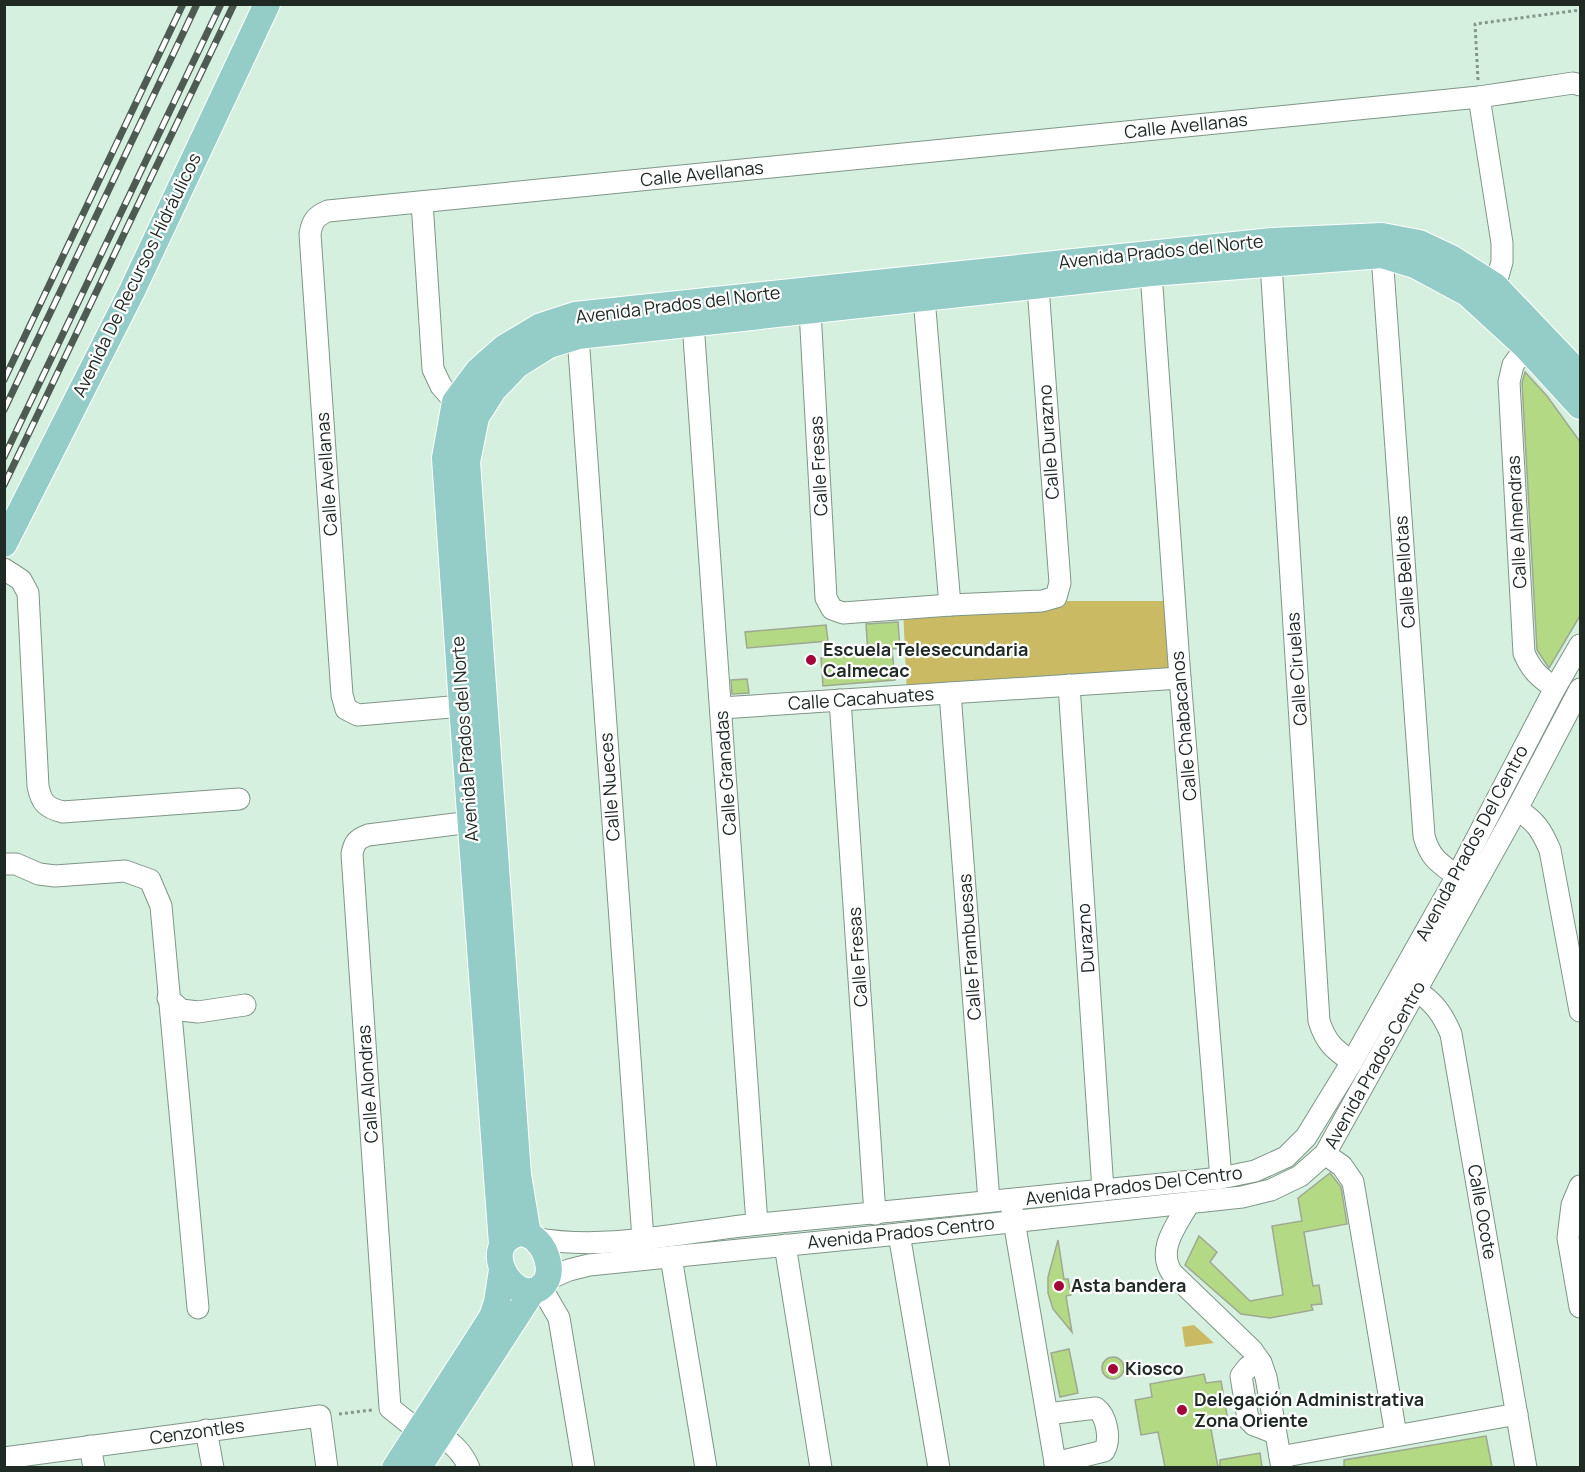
<svg xmlns="http://www.w3.org/2000/svg" width="1585" height="1472" font-family="Manrope,sans-serif">
	<style>
		.green { fill: #caba64 }
		.building { fill: #b4d985; stroke: #9da991; stroke-width: 1.5 }
		.lines { fill: none; stroke-linecap: round; stroke-linejoin: round }
		.minor-casing { stroke: #7e9686; stroke-width: 23 }
		.major-casing { stroke: #fff; stroke-width: 28 }
		.path { stroke: #84978b; stroke-width: 3; stroke-dasharray: 3 3; stroke-linecap: butt }
		.minor { stroke: #fff; stroke-width: 21 }
		.major { stroke: #94cdc7; stroke-width: 26 }
		.rail-casing { stroke: #4d5b52; stroke-width: 7 }
		.rail { stroke: #fff; stroke-width: 4.5; stroke-dasharray: 14; stroke-linecap: butt }
		.poi-dot { fill: #a30739; stroke: #fff; stroke-width: 2 }
		.labels { text-anchor: middle; stroke-width: 4.5; stroke-linejoin: round; paint-order: stroke }
		.street-label { font-size: 18px; fill: #202a24; stroke: #fff }
		.poi-label { font-size: 18px; font-weight: bold; fill: #202a24; stroke: #fff; text-anchor: start }
	</style>
	<rect width="100%" height="100%" fill="#d6f0df"/>
	<!-- green -->
	<g class="green">
		<polygon points="1042,601 1174,601 1180,678 907,696 903,608"/>
		<polygon points="1194,1325 1214,1343 1185,1347 1182,1327"/>
	</g>
	<!-- building -->
	<g class="building">
		<polygon points="1525,372 1547,396 1581,443 1581,614 1549,668 1537,650 1522,383"/>
		<polygon points="898,622 900,648 892,649 895,680 823,686 821,658 868,654 866,624"/>
		<polygon points="826,625 828,641 747,648 745,632"/>
		<polygon points="747,679 749,693 732,694 731,680"/>
		<polygon points="1330,1173 1341,1187 1347,1224 1304,1232 1313,1286 1319,1285 1322,1304 1311,1305 1313,1310 1270,1318 1241,1314 1185,1265 1199,1236 1217,1252 1210,1262 1250,1301 1283,1295 1272,1226 1302,1221 1298,1198"/>
		<polygon points="1058,1240 1064,1279 1068,1279 1071,1295 1066,1296 1072,1332 1053,1309 1048,1293 1048,1277"/>
		<polygon points="1069,1349 1078,1393 1060,1397 1051,1353"/>
		<circle cx="1113" cy="1368" r="11"/>
		<polygon points="1204,1374 1206,1383 1221,1381 1228,1421 1210,1424 1218,1467 1165,1467 1158,1432 1141,1435 1135,1400 1152,1397 1150,1384"/>
		<polygon points="1486,1436 1492,1467 1344,1467 1344,1460"/>
		<polygon points="1260,1453 1262,1467 1220,1467 1220,1460"/>
	</g>
	<g class="lines">
		<defs>
			<g id="minor">
				<polyline points="1479,97 1502,243 1502,262 1495,286"/>
				<polyline points="422,202 433,369 441,386 455,402"/>
				<path d="M1382,255L1424,836C1430,858 1439,863 1457,876"/>
				<path d="M1271,263L1319,1021C1326,1043 1334,1049 1352,1062"/>
				<polyline points="1151,273 1180,678 1221,1178"/>
				<polyline points="924,298 950,605"/>
				<polyline points="810,311 826,598 832,609 843,613 950,605 1042,601 1056,597 1060,583 1038,287"/>
				<polyline points="693,323 757,1224"/>
				<polyline points="578,336 643,1239"/>
				<path d="M1526,347L1513,365L1509,382L1524,653C1531,670 1540,678 1555,688"/>
				<path d="M4,569L21,580L28,593L38,786C41,802 46,808 63,812L239,799"/>
				<polyline points="1069,685 1103,1190"/>
				<polyline points="950,693 989,1201"/>
				<polyline points="840,700 875,1214"/>
				<path d="M462,706L358,715L346,709L342,695L310,234C312,221 316,216 328,211L1479,97L1573,83L1580,85"/>
				<polyline points="721,708 1180,678"/>
				<path d="M1517,809C1536,822 1541,829 1550,850L1580,1011"/>
				<polyline points="4,864 16,864 39,874 55,876 125,871 150,880 161,906 198,1308"/>
				<path d="M1405,985C1429,996 1441,1010 1451,1034L1526,1468"/>
				<polyline points="168,998 181,1010 198,1012 245,1005"/>
				<polyline points="1325,1154 1342,1166 1353,1182 1396,1435"/>
				<polyline points="1580,1186 1572,1205 1568,1238 1580,1307"/>
				<path d="M1189,1203C1177,1225 1156,1249 1172,1273L1252,1350L1261,1363L1266,1377L1282,1468"/>
				<polyline points="1012,1209 1056,1468"/>
				<polyline points="899,1234 939,1468"/>
				<path d="M534,1238C608,1252 685,1231 760,1224C914,1209 1067,1194 1221,1178L1255,1171L1286,1157L1306,1137L1352,1062L1457,876L1555,688L1580,645"/>
				<polyline points="785,1245 821,1468"/>
				<polyline points="671,1257 706,1468"/>
				<polyline points="548,1279 569,1270 589,1265 899,1234 1242,1197 1271,1190 1300,1176 1325,1154 1517,809 1580,689"/>
				<polyline points="541,1287 559,1318 584,1468"/>
				<polyline points="1261,1363 1248,1367 1241,1376 1248,1419 1254,1425 1275,1433"/>
				<path d="M1047,1414L1096,1408C1107,1416 1111,1440 1104,1451L1055,1463"/>
				<polyline points="206,1430 213,1468"/>
				<path d="M420,1432L390,1408L352,854C354,843 357,839 368,835L471,822"/>
				<path d="M440,1435C453,1444 463,1453 469,1468"/>
				<polyline points="90,1446 94,1468"/>
				<polyline points="1280,1457 1517,1414"/>
				<polyline points="4,1458 320,1416 327,1468"/>
			</g>
			<g id="major">
				<polyline points="4,544 132,291 267,4"/>
				<path d="M521,1233C527,1234 533,1236 537,1241C548,1252 555,1276 541,1287C514,1309 475,1242 521,1233Z"/>
				<polyline points="528,1235 518,1175 467,462 476,417 493,390 517,365 549,345 578,336 1151,273 1382,255 1415,265 1467,293 1526,347 1580,406"/>
				<polyline points="502,1244 462,706 445,458 455,402 478,371 504,348 541,326 575,315 1272,241 1382,236 1419,243 1451,258 1495,286 1580,375"/>
				<polyline points="395,1468 492,1317 497,1302 502,1270"/>
				<polyline points="418,1468 532,1292"/>
			</g>
		</defs>
		<!-- minor casing -->
		<use href="#minor" class="minor-casing"/>
		<!-- major casing -->
		<use href="#major" class="major-casing"/>
		<!-- path -->
		<g class="path">
			<polyline points="1478,80 1475,24 1580,10"/>
			<polyline points="339,1414 372,1410"/>
		</g>
		<!-- minor -->
		<use href="#minor" class="minor"/>
		<!-- major -->
		<use href="#major" class="major"/>
		<defs>
			<g id="rail">
				<polyline points="4,380 183,4"/>
				<polyline points="4,410 197,4"/>
				<polyline points="4,457 221,4"/>
				<polyline points="4,485 234,4"/>
			</g>
		</defs>
		<!-- rail casing -->
		<use href="#rail" class="rail-casing"/>
		<!-- rail -->
		<use href="#rail" class="rail"/>
	</g>
	<!-- markers -->
	<g class="poi-dot">
		<circle cx="811" cy="660" r="6"/>
		<circle cx="1059" cy="1286" r="6"/>
		<circle cx="1113" cy="1369" r="6"/>
		<circle cx="1182" cy="1410" r="6"/>
	</g>
	<g class="labels">
		<!-- street labels -->
		<g class="street-label">
			<text transform="translate(1186 126) rotate(-6)" y="6">Calle Avellanas</text>
			<text transform="translate(702 174) rotate(-6)" y="6">Calle Avellanas</text>
			<text transform="translate(1161 252) rotate(-6)" y="6">Avenida Prados del Norte</text>
			<text transform="translate(137 275) rotate(-64)" y="6">Avenida De Recursos Hidráulicos</text>
			<text transform="translate(678 305) rotate(-7)" y="6">Avenida Prados del Norte</text>
			<text transform="translate(1049 442) rotate(-94)" y="6">Calle Durazno</text>
			<text transform="translate(819 466) rotate(-93)" y="6">Calle Fresas</text>
			<text transform="translate(327 474) rotate(-94)" y="6">Calle Avellanas</text>
			<text transform="translate(1517 522) rotate(-93)" y="6">Calle Almendras</text>
			<text transform="translate(1405 572) rotate(-94)" y="6">Calle Bellotas</text>
			<text transform="translate(1297 669) rotate(-94)" y="6">Calle Ciruelas</text>
			<text transform="translate(861 699) rotate(-4)" y="6">Calle Cacahuates</text>
			<text transform="translate(1184 726) rotate(-95)" y="6">Calle Chabacanos</text>
			<text transform="translate(465 739) rotate(-94)" y="6">Avenida Prados del Norte</text>
			<text transform="translate(726 773) rotate(-94)" y="6">Calle Granadas</text>
			<text transform="translate(610 787) rotate(-94)" y="6">Calle Nueces</text>
			<text transform="translate(1472 843) rotate(-62)" y="6">Avenida Prados Del Centro</text>
			<text transform="translate(1086 938) rotate(-94)" y="6">Durazno</text>
			<text transform="translate(970 947) rotate(-94)" y="6">Calle Frambuesas</text>
			<text transform="translate(858 957) rotate(-94)" y="6">Calle Fresas</text>
			<text transform="translate(1375 1065) rotate(-61)" y="6">Avenida Prados Centro</text>
			<text transform="translate(368 1084) rotate(-94)" y="6">Calle Alondras</text>
			<text transform="translate(1134 1186) rotate(-7)" y="6">Avenida Prados Del Centro</text>
			<text transform="translate(1482 1212) rotate(80)" y="6">Calle Ocote</text>
			<text transform="translate(901 1233) rotate(-6)" y="6">Avenida Prados Centro</text>
			<text transform="translate(197 1432) rotate(-8)" y="6">Cenzontles</text>
		</g>
		<!-- poi labels -->
		<g class="poi-label">
			<text x="823" y="656">Escuela Telesecundaria<tspan x="823" dy="21">Calmecac</tspan></text>
			<text x="1071" y="1292">Asta bandera</text>
			<text x="1125" y="1375">Kiosco</text>
			<text x="1194" y="1406">Delegación Administrativa<tspan x="1194" dy="21">Zona Oriente</tspan></text>
		</g>
	</g>
	<!-- border -->
	<rect width="1585" height="1472" fill="none" stroke="#202a24" stroke-width="12"/>
</svg>
